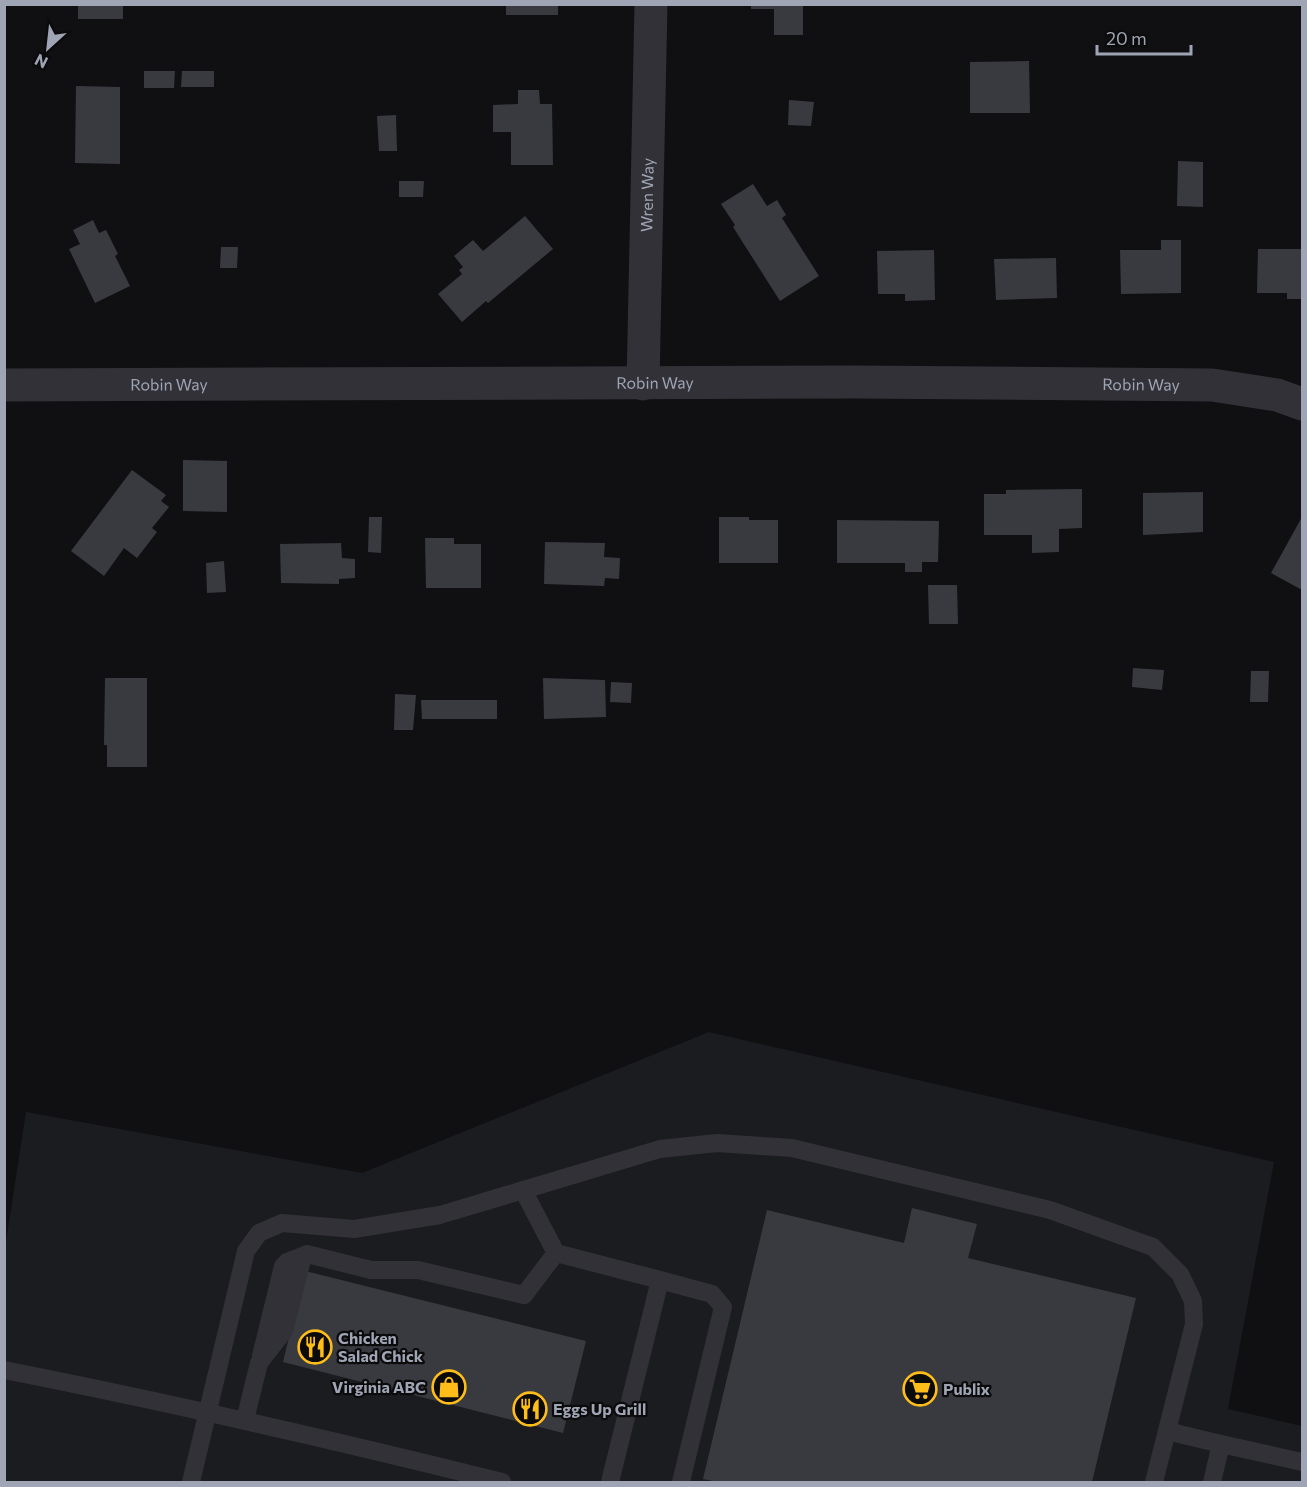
<svg xmlns="http://www.w3.org/2000/svg" width="1307" height="1487" font-family="Commissioner,sans-serif">
	<style>
		.built { fill: #1b1c1f }
		.building { fill: #393a40 }
		.lines { fill: none; stroke-linecap: round; stroke-linejoin: round }
		.service { stroke: #313137; stroke-width: 18 }
		.minor { stroke: #313137; stroke-width: 33 }
		.labels { text-anchor: middle; stroke-width: 4.5; stroke-linejoin: round; paint-order: stroke }
		.street-label { font-size: 16px; fill: #9fa5b4; stroke: #0b0b0c }
		.poi-label { font-size: 16px; font-weight: bold; fill: #9fa5b4; stroke: #0b0b0c; text-anchor: start }
	</style>
	<rect width="100%" height="100%" fill="#101012"/>
	<!-- built -->
	<polygon class="built" points="709,1032 1274,1162 1228,1409 1302,1426 1302,1482 5,1482 5,1248 26,1112 362,1173"/>
	<!-- building -->
	<g class="building">
		<rect x="78" y="4" width="45" height="15"/>
		<rect x="506" y="4" width="52" height="11"/>
		<polygon points="751,4 803,4 803,35 774,35 774,9 751,9"/>
		<polygon points="1029,61 1030,113 970,113 970,62"/>
		<polygon points="144,71 175,71 174,88 144,88"/>
		<polygon points="182,71 214,71 214,87 181,87"/>
		<polygon points="76,86 120,87 120,164 75,163"/>
		<polygon points="518,90 539,90 540,104 552,104 553,165 511,165 511,132 493,132 493,105 518,104"/>
		<polygon points="789,100 814,102 811,126 788,125"/>
		<polygon points="396,115 397,151 379,151 377,116"/>
		<polygon points="1178,161 1203,162 1203,207 1177,206"/>
		<polygon points="399,181 424,181 423,197 399,197"/>
		<polygon points="753,184 767,206 777,200 786,215 782,218 819,276 780,301 733,227 735,225 721,204"/>
		<polygon points="525,216 553,249 488,303 486,301 462,322 438,294 462,274 459,270 463,267 454,256 473,240 483,251"/>
		<polygon points="93,220 99,233 106,230 118,254 115,256 130,286 95,303 69,249 80,244 73,230"/>
		<polygon points="1161,240 1181,240 1181,293 1121,294 1120,250 1161,250"/>
		<polygon points="221,247 238,247 237,268 220,268"/>
		<polygon points="1258,249 1302,249 1302,299 1287,299 1287,293 1257,293"/>
		<polygon points="934,250 935,300 905,301 905,294 878,294 877,251"/>
		<polygon points="1056,258 1057,298 996,300 994,259"/>
		<polygon points="183,460 227,461 227,512 183,511"/>
		<polygon points="132,470 166,495 161,501 169,507 152,528 157,532 137,558 124,548 104,576 71,551"/>
		<polygon points="1082,489 1082,528 1059,529 1059,552 1032,553 1032,535 984,535 984,494 1006,494 1006,490"/>
		<polygon points="1203,492 1203,532 1143,535 1143,493"/>
		<polygon points="369,517 382,517 381,553 368,552"/>
		<polygon points="719,517 749,517 749,520 778,520 778,563 719,563"/>
		<polygon points="1302,517 1302,590 1271,573"/>
		<polygon points="837,520 939,521 938,562 922,562 922,572 905,572 905,563 837,563"/>
		<polygon points="425,538 454,538 454,544 481,544 481,588 426,588"/>
		<polygon points="545,542 605,543 604,557 620,558 619,579 605,578 604,586 544,584"/>
		<polygon points="341,543 342,558 355,559 355,578 339,579 339,584 281,583 280,544"/>
		<polygon points="224,561 226,592 207,593 206,563"/>
		<polygon points="928,585 957,585 958,624 929,624"/>
		<polygon points="1133,668 1164,670 1162,690 1132,687"/>
		<polygon points="1251,671 1269,671 1268,702 1250,702"/>
		<polygon points="105,678 147,678 147,767 107,767 107,745 104,745"/>
		<polygon points="543,678 605,680 606,717 544,719"/>
		<polygon points="611,682 632,683 631,703 610,702"/>
		<polygon points="395,694 416,695 413,730 394,730"/>
		<polygon points="421,700 497,700 497,719 422,719"/>
		<polygon points="912,1208 977,1224 968,1258 1136,1298 1092,1482 718,1482 703,1479 767,1210 904,1243"/>
		<polygon points="305,1271 586,1341 563,1433 283,1362"/>
	</g>
	<g class="lines">
		<!-- service -->
		<g class="service">
			<polyline points="523,1190 556,1253 660,1280 610,1482"/>
			<polyline points="660,1280 712,1294 723,1307 681,1482"/>
			<polyline points="261,1356 283,1266 287,1262 303,1256"/>
			<path d="M4,1370C172,1403 337,1441 502,1482"/>
			<polyline points="245,1420 259,1363 284,1331 303,1256 307,1254 371,1270 418,1270 524,1295 556,1253"/>
			<polyline points="1167,1431 1221,1444"/>
			<polyline points="191,1482 246,1251 259,1233 282,1223 354,1229 440,1215 660,1149 717,1143 792,1148 1050,1210 1153,1247 1180,1274 1193,1301 1194,1324 1154,1482"/>
			<polyline points="1212,1482 1221,1444 1302,1462"/>
		</g>
		<!-- minor -->
		<g class="minor">
			<path id="s1" d="M643,384L651,4"/>
			<path id="s2" d="M4,385L856,382L1212,385L1277,395L1302,404"/>
		</g>
	</g>
	<!-- icons -->
	<defs>
		<symbol id="restaurant-ring" viewBox="-11 -11 22 22"><circle r="9.5" fill="#0b0b0c" stroke="#ffbd1a" stroke-width="1.5"/><path d="M-5-6h1v4h1v-4h1v4h1v-4h1v5L-1.5 .5V6h-2V.5L-5-1ZM5-6V6H3V1.5H1.5Q1.5-4 5-6Z" fill="#ffbd1a"/></symbol>
		<symbol id="shop-ring" viewBox="-11 -11 22 22"><circle r="9.5" fill="#0b0b0c" stroke="#ffbd1a" stroke-width="1.5"/><path d="M-5-2.5h2.3a2.7 3.5 0 0 1 5.4 0H5L5.5 6h-11ZM-1.5-2.5h3a1.5 2.3 0 0 0-3 0Z" fill="#ffbd1a"/></symbol>
		<symbol id="supermarket-ring" viewBox="-11 -11 22 22"><circle r="9.5" fill="#0b0b0c" stroke="#ffbd1a" stroke-width="1.5"/><path d="M-6-5.5h2.5l.6 2H6L4.5 2H-2.5L-4.4-4H-6ZM-1.5 3.2a1.3 1.3 0 1 0 .1 0ZM3 3.2a1.3 1.3 0 1 0 .1 0Z" fill="#ffbd1a"/></symbol>
	</defs>
	<g fill-rule="evenodd">
		<use href="#restaurant-ring" x="296" y="1328" width="38" height="38"/>
		<use href="#shop-ring" x="430" y="1368" width="38" height="38"/>
		<use href="#supermarket-ring" x="901" y="1370" width="38" height="38"/>
		<use href="#restaurant-ring" x="511" y="1390" width="38" height="38"/>
	</g>
	<g class="labels">
		<!-- street labels -->
		<g class="street-label">
			<text dy="6" stroke="none"><textPath href="#s1" startOffset="189">Wren Way</textPath></text>
			<text dy="6" stroke="none"><textPath href="#s2" startOffset="651">Robin Way</textPath></text>
			<text dy="6" stroke="none"><textPath href="#s2" startOffset="1137">Robin Way</textPath></text>
			<text dy="6" stroke="none"><textPath href="#s2" startOffset="165">Robin Way</textPath></text>
		</g>
		<!-- poi labels -->
		<g class="poi-label">
			<text x="338" y="1344">Chicken<tspan x="338" dy="18">Salad Chick</tspan></text>
			<text x="426" y="1393" text-anchor="end">Virginia ABC</text>
			<text x="943" y="1395">Publix</text>
			<text x="553" y="1415">Eggs Up Grill</text>
		</g>
	</g>
	<!-- border -->
	<rect width="1307" height="1487" fill="none" stroke="#9fa5b4" stroke-width="12"/>
	<!-- north arrow -->
	<g transform="translate(48 48) rotate(207)" stroke="#0b0b0c" stroke-width="4.5" paint-order="stroke">
	<path d="M0-4.5L10 22L0 15L-10 22Z" fill="#9fa5b4"/>
	<text y="-9" font-size="16" font-weight="bold" text-anchor="middle" fill="#9fa5b4">N</text>
	</g>
	<!-- scale -->
	<path d="M1097 45v9h94v-9" fill="none" stroke="#9fa5b4" stroke-width="3"/>
	<text x="1106" y="45" font-size="18" fill="#9fa5b4" stroke="#0b0b0c" stroke-width="4.5" paint-order="stroke">20 m</text>
</svg>
